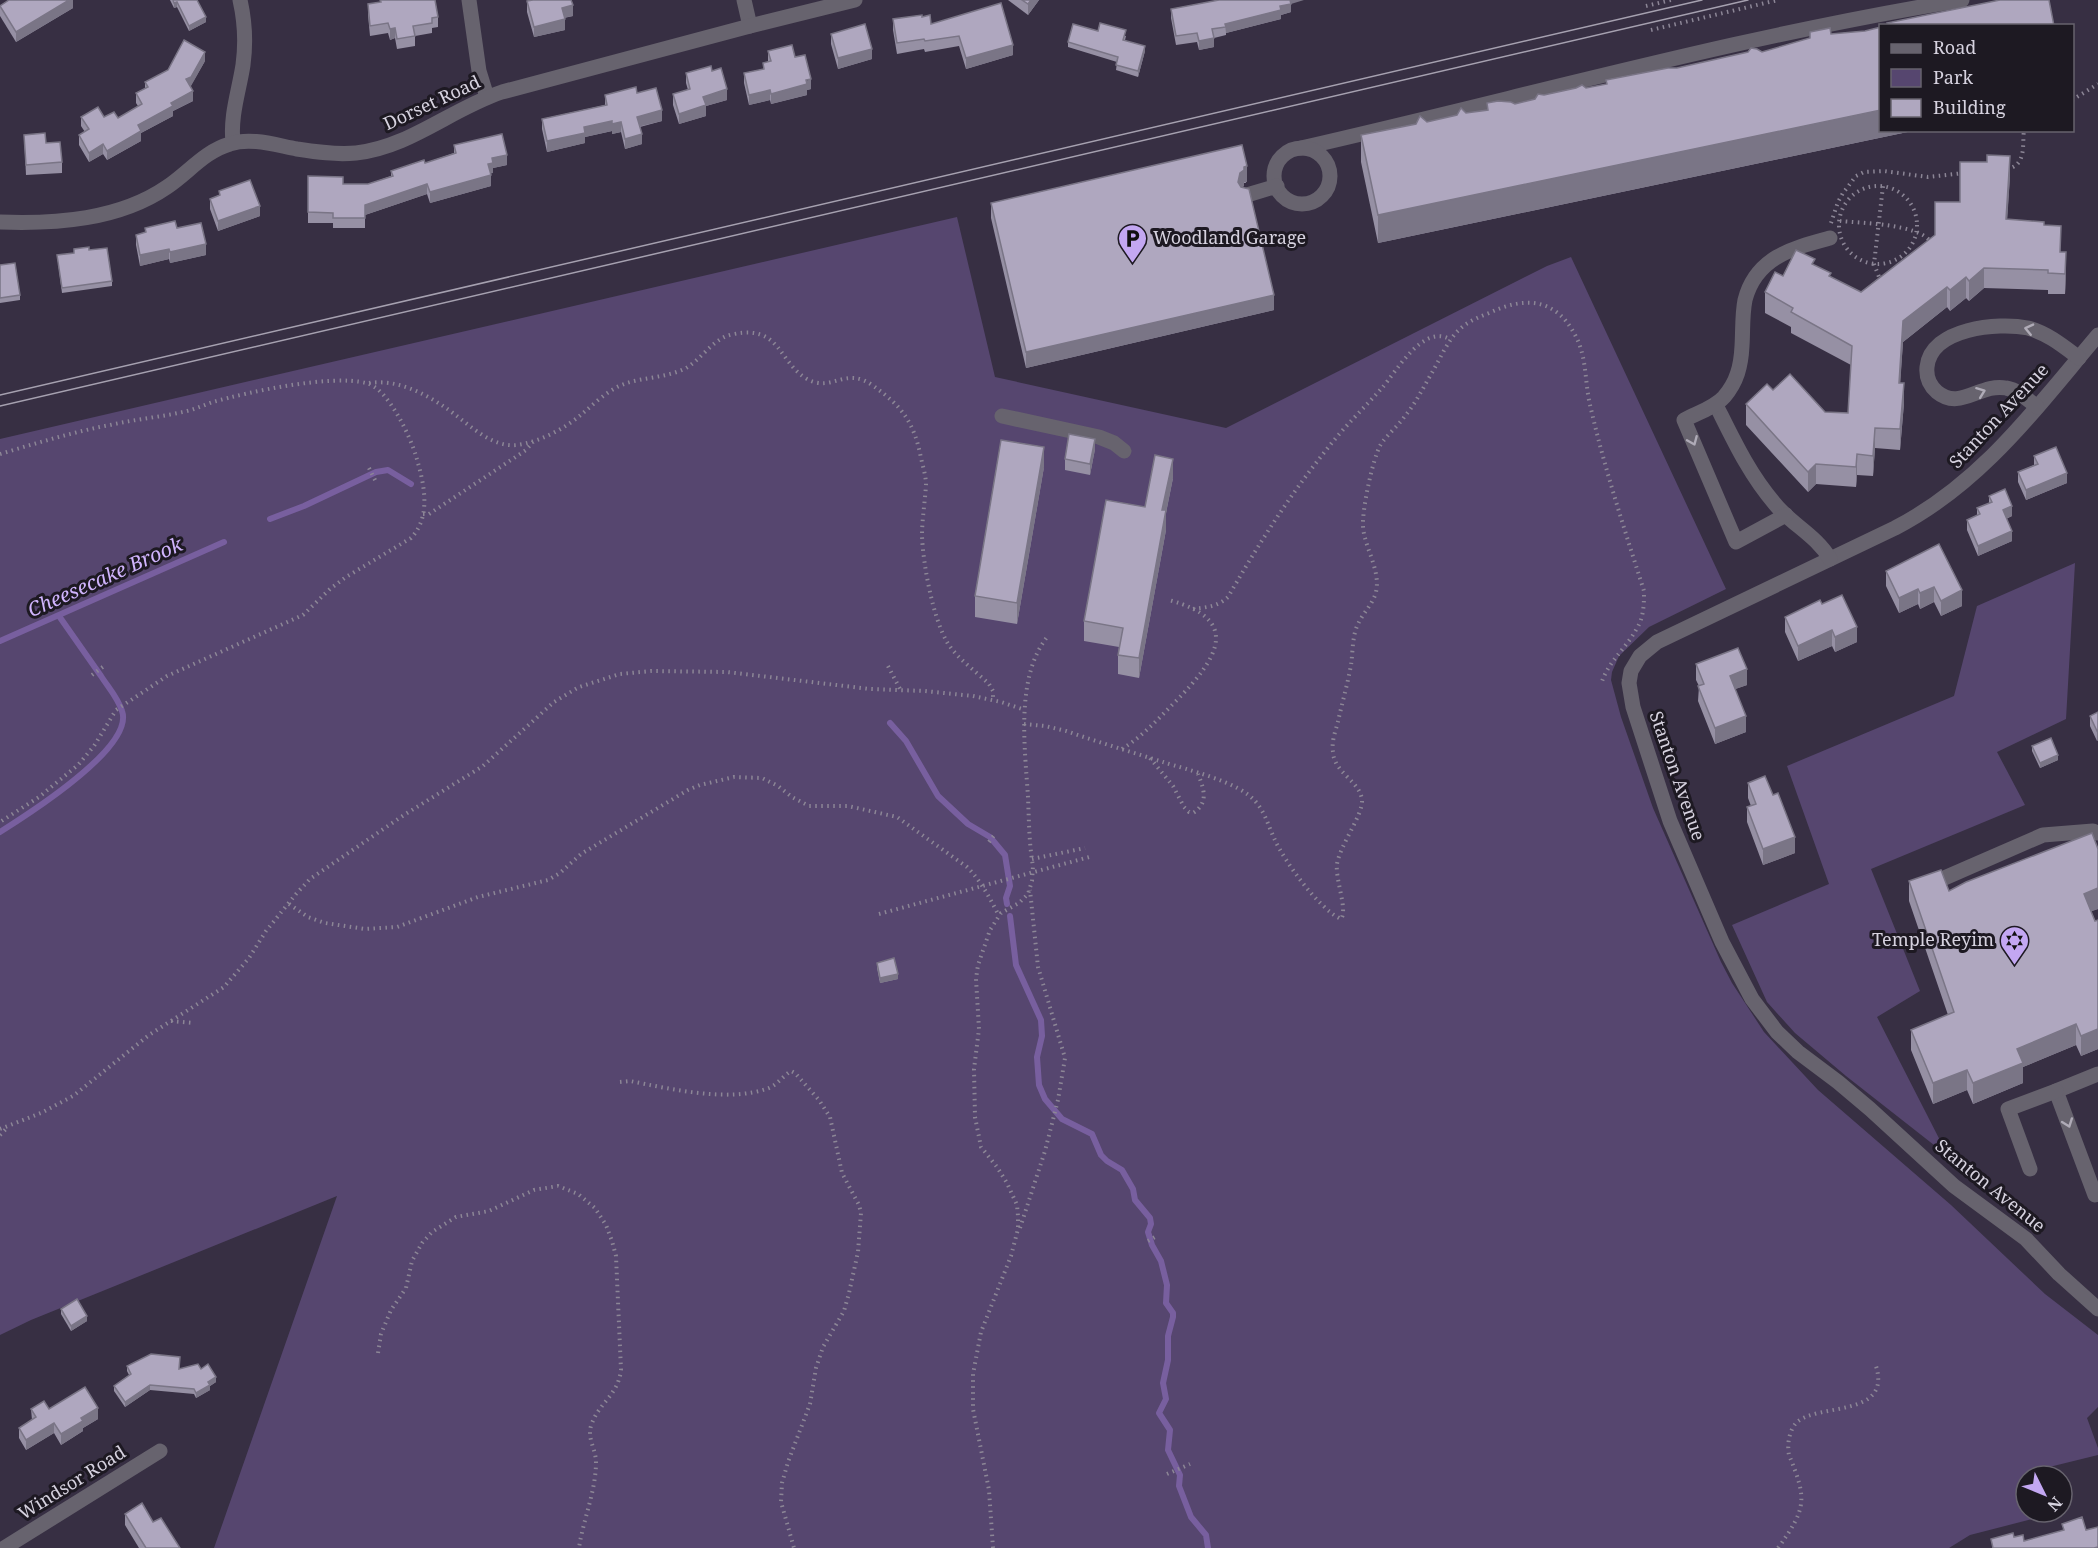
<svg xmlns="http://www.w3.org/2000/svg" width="2098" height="1548" font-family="'Noto Serif',serif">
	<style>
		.green { fill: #56466f }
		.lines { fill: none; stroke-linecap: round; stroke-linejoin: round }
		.stream { stroke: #785f9f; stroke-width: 6 }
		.path { stroke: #8c8696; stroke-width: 4; stroke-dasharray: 1.5 4.5; stroke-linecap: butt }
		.minor { stroke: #67636e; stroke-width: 15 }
		.tram { stroke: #a6a1b0; stroke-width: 1.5 }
		.wall { fill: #9690a4 }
		.shaded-wall { fill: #7a7586 }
		.building { fill: #afa7bf; stroke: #7a7586; stroke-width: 1.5 }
		.oneway { stroke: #afabb7 }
		.labels { text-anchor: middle; stroke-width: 6; stroke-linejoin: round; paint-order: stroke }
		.street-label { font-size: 18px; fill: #d6d2df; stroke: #1d1922 }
		.poi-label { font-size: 18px; fill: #d6d2df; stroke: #1d1922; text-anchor: start }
		.water-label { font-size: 20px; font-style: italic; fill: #d0b4fd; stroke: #1d1922 }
	</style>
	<rect width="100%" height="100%" fill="#372f43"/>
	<!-- green -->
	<g class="green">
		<polygon points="957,217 995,377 1226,428 1547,266 1571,257 1726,589 1649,627 1619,656 1612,672 1611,680 1621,717 1653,808 1721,962 1732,983 1764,1032 1818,1090 1951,1205 2045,1294 2098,1335 2098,1407 2087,1418 2098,1448 2098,1455 2033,1471 2034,1476 2026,1476 2026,1512 2043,1512 2044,1516 1970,1535 1949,1548 214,1548 337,1196 31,1320 0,1335 0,439"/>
		<polygon points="2075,563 2066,719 1997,752 2025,805 1871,869 1920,991 1877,1017 1948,1156 1846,1076 1795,1033 1767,1002 1732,925 1829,884 1787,766 1954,696 1977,606"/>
	</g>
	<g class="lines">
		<!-- stream -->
		<g class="stream">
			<polyline points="270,519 304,506 376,472 388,470 411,484"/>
			<polyline points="0,641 224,542"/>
			<polyline points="890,723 906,741 938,796 968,824 990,837 1005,855 1010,886 1006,898 1007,904"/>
			<path d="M0,832C27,815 135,747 122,711C118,698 108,687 101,676C87,656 73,636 59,616"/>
			<polyline points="1010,916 1016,965 1041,1020 1042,1036 1037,1057 1039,1085 1045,1099 1062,1119 1092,1134 1101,1155 1107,1161 1122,1170 1133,1189 1135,1200 1150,1218 1151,1224 1148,1232 1152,1245 1161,1261 1167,1285 1166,1303 1173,1313 1173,1317 1168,1336 1168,1360 1163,1383 1166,1399 1159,1413 1170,1430 1168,1450 1180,1475 1179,1486 1191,1517 1206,1535 1208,1548"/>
		</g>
		<!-- path -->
		<g class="path">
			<polyline points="1646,6 1671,0"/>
			<polyline points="1651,30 1778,0"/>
			<polyline points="2072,100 2098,84"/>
			<path d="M2007,169C2027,165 2022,145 2024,130"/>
			<circle cx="1878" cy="225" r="39"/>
			<path d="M1840,221C1861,223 1917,224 1930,241"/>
			<polyline points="1831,223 1838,202 1843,193 1856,176 1864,172 1884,171 1928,177 1964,173"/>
			<polyline points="1881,282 1874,264 1883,186"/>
			<path d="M369,383C397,379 424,393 446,408C467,422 490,448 517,445C540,442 566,428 583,413C595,403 608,390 624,384C643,377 667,378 686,368C703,358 714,337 734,334C781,325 778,362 807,379C832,393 845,366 872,385C902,406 914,422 921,458C923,467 926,476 926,485C925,502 922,519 922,536C923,564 933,618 947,642C957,659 976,671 989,684L993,691V700"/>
			<path d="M0,454C37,443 73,432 110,425C136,419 162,417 187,411C196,409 204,405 213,402C248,392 331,374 366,383C388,388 410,436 416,456C424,483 432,516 411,538L346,577L330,589L303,615L167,676L116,710L94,746L78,765L39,797L0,822"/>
			<polyline points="369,468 376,482"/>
			<polyline points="423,514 429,514 514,458 526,450 533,442"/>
			<path d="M1193,609C1207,607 1217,607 1228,597C1258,545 1289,496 1327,449C1344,427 1364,408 1382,388C1396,372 1424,322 1451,340"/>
			<polyline points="888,666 900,689"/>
			<polyline points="92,675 104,666"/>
			<path d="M1024,724L1045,726L1066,731C1098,742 1131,752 1163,762C1188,770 1239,782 1255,801C1265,812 1268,825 1274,838C1284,861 1319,909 1341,919C1348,910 1335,879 1337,864C1340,845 1363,815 1362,800C1360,781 1334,773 1333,752C1331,740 1337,728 1339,717C1343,700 1348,682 1351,665C1353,652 1352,636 1358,624C1363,613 1373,604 1376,592C1381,570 1364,547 1363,526C1362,510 1373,457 1381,444C1388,434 1398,426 1405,416C1415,404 1422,390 1430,376C1440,360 1447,340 1461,328C1469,321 1479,317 1489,313C1523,297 1554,297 1574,333C1588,357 1584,383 1591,409C1605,470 1625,531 1644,591C1644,603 1644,617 1637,628C1626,649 1609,660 1601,684"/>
			<path d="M1122,749C1143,736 1159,718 1177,700C1217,659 1243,620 1169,600"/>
			<path d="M1150,758L1173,786L1184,807L1189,812L1193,813C1209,803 1204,789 1198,774"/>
			<polyline points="989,842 995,834"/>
			<polyline points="1032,859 1085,848"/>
			<path d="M289,904L308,917L325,923L365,929L397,927L478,897L548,880L560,873L581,854L688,790L700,785L734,777L762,778L778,786L792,797L809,806H848L897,817L967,867C981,881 990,898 999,916"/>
			<polyline points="879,914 1093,856"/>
			<polyline points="171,1021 194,1023"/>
			<path d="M620,1082L630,1081C671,1089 729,1103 769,1088C778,1084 783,1076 791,1071L795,1073L819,1100L830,1117L842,1173L859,1205L861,1213L858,1252L849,1293L844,1311L823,1347L816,1368L810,1404L788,1462L782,1483L781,1502L794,1548"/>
			<polyline points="0,1129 41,1113 73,1096 149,1035 224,987 249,958 266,931 296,894 310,879 404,815 483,766 554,702 579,687 620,674 651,671 727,672 870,689 925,691 973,696 1001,702 1025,710"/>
			<polyline points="0,1135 8,1127"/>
			<polyline points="1020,1228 1045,1151 1058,1100 1065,1058 1038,967 1030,890"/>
			<polyline points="1148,1241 1157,1236"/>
			<path d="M378,1353L381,1334L391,1310L406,1288L412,1261L422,1243L432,1232L456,1217L489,1211L534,1190L558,1186L578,1194L595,1208L606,1225L612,1241L616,1256L621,1370C618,1396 598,1403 591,1426C587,1438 596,1450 596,1462C596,1491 583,1520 579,1548"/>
			<polyline points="1167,1474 1190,1464"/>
			<path d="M993,1548L989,1490L973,1409V1374L981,1332L1011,1256L1018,1229V1216L1017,1205L1007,1183L997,1167L981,1147L975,1117L974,1069L979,1029L976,979L978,965L990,930L1001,913L1019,903L1028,894L1032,881L1033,866C1029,844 1029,820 1028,797C1025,748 1015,676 1048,636"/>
			<path d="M1778,1548C1807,1508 1807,1499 1789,1455C1787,1445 1789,1431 1796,1423C1817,1402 1895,1419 1875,1363"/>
		</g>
		<!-- minor -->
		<g class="minor">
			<polyline points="469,0 479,71 487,97"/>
			<polyline points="744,0 750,26"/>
			<path d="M233,142C230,116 239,91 243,65C246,43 245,22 240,0"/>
			<path d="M1301,148C1521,98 1739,36 1962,0"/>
			<circle cx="1302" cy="176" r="28"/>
			<polyline points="1247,195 1277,186"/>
			<path d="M0,222C56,224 119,220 167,187C188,173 205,151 230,144C251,137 275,145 297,149C316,152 336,155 356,153C410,147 451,109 502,92L750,26L855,0"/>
			<path d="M2098,335C2036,408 1982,483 1895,528L1657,642L1640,656L1631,671L1629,683L1633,707L1670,821L1722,942L1752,999L1777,1032L1798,1052L1838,1082L1870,1109L1954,1186L2026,1239L2059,1274L2098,1309"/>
			<path d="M1716,405C1733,439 1749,474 1775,504C1791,524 1817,536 1830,559"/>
			<path d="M2037,407C2027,399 2018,390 2006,388C1980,383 1960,411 1937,392C1930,386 1926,377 1927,367C1931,328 1998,322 2028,328C2047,333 2063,346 2079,358"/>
			<polyline points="1002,416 1099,437 1114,443 1124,451"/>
			<path d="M1786,515L1736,542L1684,420C1697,413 1714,408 1724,397C1737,382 1741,366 1742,346C1743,331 1742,315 1745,300C1756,257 1793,248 1830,238"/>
			<polyline points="1926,886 2043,835 2093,831 2098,833"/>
			<polyline points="2098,1074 2056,1091 2095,1195 2098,1194"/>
			<polyline points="2030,1169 2008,1109 2056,1091"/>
			<polyline points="4,1548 160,1451"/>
		</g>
		<!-- tram -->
		<g class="tram">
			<polyline points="0,395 1702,0"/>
			<polyline points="0,406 1748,0"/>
		</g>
	</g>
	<!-- wall -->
	<g class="wall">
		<polygon points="73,0 73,8 16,42 0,16 0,5"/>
		<polygon points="170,0 197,0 206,22 189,31 177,7 174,8"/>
		<polygon points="380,0 438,17 438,27 432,28 432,33 415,36 415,46 397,49 395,38 390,40 388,33 370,36 368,15 368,4 380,2"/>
		<polygon points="531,0 571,0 573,16 564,18 565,30 534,37 527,12 527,1"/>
		<polygon points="1008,0 1039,0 1028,15"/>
		<polygon points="1291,4 1291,12 1281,15 1281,19 1226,33 1226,35 1214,38 1214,47 1199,50 1197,42 1176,45 1171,18 1171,9"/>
		<polygon points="893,19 931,24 1013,55 966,69 959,46 925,52 924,49 897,54 893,30"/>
		<polygon points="1881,27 1881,130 1917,130 1378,243 1361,162 1361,135 1416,124 1420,116 1427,122 1457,115 1461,108 1466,113 1487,110 1487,103 1498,101 1511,102 1515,104 1535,99 1538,94 1544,95 1576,88 1582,85 1586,88 1606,84 1606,80 1668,68 1677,68 1748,52 1751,48 1757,49 1762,52 1810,38 1810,32 1830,28 1831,34 1865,31"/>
		<polygon points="1098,31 1126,36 1125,40 1145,51 1138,77 1116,70 1117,62 1068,47 1068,42"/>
		<polygon points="831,34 872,59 838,69 831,44"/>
		<polygon points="768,51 795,57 811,89 807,90 807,95 771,104 770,100 749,105 744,83 744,73 763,69 763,63 768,62"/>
		<polygon points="205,61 190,87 193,101 173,111 173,116 141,133 141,141 107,160 103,154 89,162 79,145 79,135 85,132 81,126 81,117 118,118 138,106 136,103 136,93 145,89 145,82"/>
		<polygon points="712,71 727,100 706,106 706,116 679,124 673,105 673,94 688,90 686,83 686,73"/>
		<polygon points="637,93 662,121 640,127 642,144 625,149 621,132 612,134 612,131 585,137 585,143 547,152 542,129 542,119 605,105 605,95"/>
		<polygon points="24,135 46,143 62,162 62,173 26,175"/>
		<polygon points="454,145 507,165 493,168 493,173 490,173 491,186 430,203 427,194 365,215 365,228 333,228 333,223 308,223 308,176 343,184 368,184 391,176 391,171 425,163 454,153"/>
		<polygon points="2010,176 2007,219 2044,225 2061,252 2066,273 2065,294 2048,294 2048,290 1984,288 1969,301 1966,298 1950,311 1947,307 1903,342 1900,383 1904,403 1900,450 1875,448 1873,476 1857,475 1856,487 1816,484 1808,492 1746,425 1746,404 1773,390 1825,412 1848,413 1851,365 1791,333 1791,327 1765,313 1765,292 1783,276 1815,265 1831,277 1861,292 1935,235 1960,202"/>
		<polygon points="1244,182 1244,186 1242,187 1274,310 1026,368 991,218 991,203 1247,182"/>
		<polygon points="219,191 260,216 218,231 210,209 210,199 219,195"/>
		<polygon points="145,228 177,228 206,255 170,263 169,259 140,266 136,245 136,235 145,233"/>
		<polygon points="57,255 112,281 112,286 62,293"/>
		<polygon points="0,265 20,295 20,300 0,303"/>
		<polygon points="1095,449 1090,475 1065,470 1065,459"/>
		<polygon points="2034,456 2067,483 2026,500 2018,482 2018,472 2034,465"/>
		<polygon points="1044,467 1017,624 975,617 975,596"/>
		<polygon points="1173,478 1166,513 1166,530 1139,678 1118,674 1118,655 1119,647 1084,641 1084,621 1145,507"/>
		<polygon points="1989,496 2012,516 2006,519 2012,541 1978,556 1967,530 1967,520 1977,515 1977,508 1989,503"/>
		<polygon points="1939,544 1962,606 1941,616 1934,602 1920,609 1918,604 1899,613 1886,586 1886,571"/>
		<polygon points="1822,604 1857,642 1835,652 1832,646 1798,661 1785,632 1785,617"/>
		<polygon points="1696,664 1747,685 1735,689 1746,732 1715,744 1698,701 1699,686 1696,680"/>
		<polygon points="2098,712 2098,740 2097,741 2090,726 2090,716"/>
		<polygon points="2032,746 2058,760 2040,768 2032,751"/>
		<polygon points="1748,783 1795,853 1763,865 1747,822 1747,807 1751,806 1748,798"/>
		<polygon points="2098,849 2098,909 2091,911 2095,921 2098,920 2098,1049 2081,1056 2076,1045 2023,1067 2023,1083 1973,1104 1967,1090 1933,1104 1911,1050 1911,1030 1948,1015 1909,901 1909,881 1949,891"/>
		<polygon points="877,963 898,979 880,983 877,968"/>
		<polygon points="61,1309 87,1321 71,1331 61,1314"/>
		<polygon points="127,1366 180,1369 201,1369 216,1382 210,1386 210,1390 196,1398 194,1394 150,1390 125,1407 114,1391 114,1386 129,1375 127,1371"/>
		<polygon points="31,1409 49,1409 98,1419 83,1428 83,1431 61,1445 54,1433 26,1450 19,1438 19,1428 32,1420"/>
		<polygon points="125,1514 153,1522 180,1548 139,1548 125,1525"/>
	</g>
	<!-- shaded-wall -->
	<g class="shaded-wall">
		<polygon points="69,0 73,0 73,8 16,42 16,32"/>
		<polygon points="1031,0 1039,0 1028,15 1028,4"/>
		<polygon points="1289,0 1304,0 1291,4 1291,12 1281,15 1281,19 1226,33 1225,24 1280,6"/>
		<polygon points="177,2 177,7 174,8 174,3"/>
		<polygon points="573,5 573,16 562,18 562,8"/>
		<polygon points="206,17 206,22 189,31 189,26"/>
		<polygon points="565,19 565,30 534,37 534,27"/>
		<polygon points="395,28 395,38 390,40 390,29"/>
		<polygon points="1214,38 1214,47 1199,50 1199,41"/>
		<polygon points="1013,45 1013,55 966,69 966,58"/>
		<polygon points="1145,46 1145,51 1138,77 1138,71"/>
		<polygon points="872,49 872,59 838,69 838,58"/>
		<polygon points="205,52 205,61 191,86 186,89 186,79"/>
		<polygon points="811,79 811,89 807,90 807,95 771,104 771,94"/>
		<polygon points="727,89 727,100 706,106 706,116 679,124 679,114 703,97"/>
		<polygon points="770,90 770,100 749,105 749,95"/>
		<polygon points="193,91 193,101 173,111 173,116 141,133 141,141 107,160 107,151 138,125 171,103"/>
		<polygon points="662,110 662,121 637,127 637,117"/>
		<polygon points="1881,110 1881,130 1917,130 1378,243 1378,215"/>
		<polygon points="612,121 612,131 585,137 585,143 547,152 547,141 584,127"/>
		<polygon points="621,122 621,132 612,134 612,124"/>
		<polygon points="642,134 642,144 625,149 625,139"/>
		<polygon points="103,144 103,154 89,162 89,153"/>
		<polygon points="507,155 507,165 493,168 493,173 488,174 488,164 492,158"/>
		<polygon points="2010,156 2010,176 2006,239 2006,219"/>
		<polygon points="1247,166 1247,182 1244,182 1244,186 1240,189 1238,182 1240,173 1244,167"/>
		<polygon points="491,175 491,186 430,203 430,192"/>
		<polygon points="427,184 427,194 365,215 365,205"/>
		<polygon points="260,206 260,216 218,231 218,221"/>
		<polygon points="206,244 206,255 170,263 170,252"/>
		<polygon points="169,249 169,259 140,266 140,255"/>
		<polygon points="2066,252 2066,273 2065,294 2065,274"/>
		<polygon points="1984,268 1984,288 1969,301 1969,281"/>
		<polygon points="1966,277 1966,298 1950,311 1950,290"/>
		<polygon points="1947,287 1947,307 1903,342 1899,403 1899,383 1903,321"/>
		<polygon points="1274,295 1274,310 1026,368 1026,352"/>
		<polygon points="1904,383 1904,403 1900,450 1900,429"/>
		<polygon points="1875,428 1875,448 1873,476 1873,456"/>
		<polygon points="1095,439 1095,449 1090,475 1090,464"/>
		<polygon points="1044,447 1044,467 1017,624 1017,603"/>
		<polygon points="1857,454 1857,475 1856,487 1856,467"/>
		<polygon points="1173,459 1173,478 1166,513 1166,530 1139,678 1139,658 1162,510"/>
		<polygon points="1816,464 1816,484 1808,492 1808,472"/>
		<polygon points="2067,473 2067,483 2026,500 2026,490"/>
		<polygon points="2012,506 2012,516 2003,520 2003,510"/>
		<polygon points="2012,531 2012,541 1978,556 1978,546"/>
		<polygon points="1934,587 1934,602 1920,609 1920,593"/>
		<polygon points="1918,589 1918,604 1899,613 1899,598"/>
		<polygon points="1962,590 1962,606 1941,616 1941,601"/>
		<polygon points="1857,627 1857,642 1835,652 1835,637"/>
		<polygon points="1832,630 1832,646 1798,661 1798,646"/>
		<polygon points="1747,669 1747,685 1730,691 1730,676"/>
		<polygon points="1746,716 1746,732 1715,744 1715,728"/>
		<polygon points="2098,730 2098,740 2097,741 2097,731"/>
		<polygon points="2058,755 2058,760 2040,768 2040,763"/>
		<polygon points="1795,837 1795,853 1763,865 1763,849"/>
		<polygon points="2098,888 2098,909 2084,914 2084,894"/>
		<polygon points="898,974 898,979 880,983 880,978"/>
		<polygon points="2076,1024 2076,1045 2023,1067 2023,1083 1973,1104 1973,1083 2017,1049"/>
		<polygon points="2098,1029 2098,1049 2081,1056 2081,1036"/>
		<polygon points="1967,1070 1967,1090 1933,1104 1933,1083"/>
		<polygon points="87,1316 87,1321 71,1331 71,1326"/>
		<polygon points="216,1377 216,1382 210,1386 210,1390 196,1398 196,1393 208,1382"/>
		<polygon points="150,1385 150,1390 125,1407 125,1402"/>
		<polygon points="98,1408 98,1419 83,1428 83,1431 61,1445 61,1434 81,1418"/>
		<polygon points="54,1423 54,1433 26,1450 26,1440"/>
	</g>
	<!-- building -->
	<g class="building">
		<polygon points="9,0 69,0 16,32 0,6"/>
		<polygon points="173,0 197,0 206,17 189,26 177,2 174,3"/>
		<polygon points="380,0 435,0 438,17 432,18 432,23 413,26 415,36 397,39 395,28 390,29 388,23 370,26 368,4 381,2"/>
		<polygon points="533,0 571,0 573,5 562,8 565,19 534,27 527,1"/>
		<polygon points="1022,0 1031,0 1028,4"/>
		<polygon points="1219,0 1290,0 1291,4 1280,6 1281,10 1225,24 1226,27 1212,29 1214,38 1199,41 1197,33 1176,36 1171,9"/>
		<polygon points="2000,0 2049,0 2054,26 1885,26 1888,25 1887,23"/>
		<polygon points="1001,3 1013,45 966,58 959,36 925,41 924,39 897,43 893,19 922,15 922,17 930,15 931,24"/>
		<polygon points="1100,23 1126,30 1123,40 1145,46 1138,71 1116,65 1118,57 1068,42 1073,24 1098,31"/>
		<polygon points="865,24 872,49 838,58 831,34"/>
		<polygon points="1881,27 1881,110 1378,215 1361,135 1416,124 1420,116 1427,122 1457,115 1461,108 1466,113 1488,110 1487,103 1498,101 1511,102 1515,104 1535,99 1538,94 1544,95 1576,88 1582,85 1586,88 1607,84 1606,80 1668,68 1677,68 1748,52 1751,48 1757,49 1762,52 1810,38 1810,32 1830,28 1831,34 1865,31"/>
		<polygon points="184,40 205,52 191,77 186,79 193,91 171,103 173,106 138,125 141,131 107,151 103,144 89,153 79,135 89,129 81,117 98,107 104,117 114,112 118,118 142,104 136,93 148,87 145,82 168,70"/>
		<polygon points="792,45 795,57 805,55 811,79 806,80 807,84 771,94 770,90 749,95 744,73 764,69 763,63 771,61 768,51"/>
		<polygon points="711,66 712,71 721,68 727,89 703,97 706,105 679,114 673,94 690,89 686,73"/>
		<polygon points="636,87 637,93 656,88 662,110 637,117 642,134 625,139 621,122 612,124 612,121 584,127 585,133 547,141 542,119 607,105 605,95"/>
		<polygon points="45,133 46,143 60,142 62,162 26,165 24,135"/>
		<polygon points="502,134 507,155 492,158 493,163 488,164 491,175 430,192 427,184 365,205 365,218 333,218 333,213 308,212 308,176 343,177 343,184 368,184 393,176 391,171 424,160 425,163 456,153 454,145"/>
		<polygon points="1242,145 1247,166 1244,167 1244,170 1240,173 1238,182 1241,187 1249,189 1274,295 1026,352 991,203"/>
		<polygon points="1987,155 2010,156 2006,219 2044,222 2044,225 2061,226 2060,252 2066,252 2065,274 2048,273 2048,270 1984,268 1969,281 1966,277 1950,290 1947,287 1903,321 1899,383 1904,383 1900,429 1875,428 1873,456 1857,454 1856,467 1816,464 1808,472 1746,404 1767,384 1773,390 1790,374 1825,412 1848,413 1852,346 1791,312 1793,308 1765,292 1775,272 1783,276 1796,250 1815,259 1812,264 1831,273 1829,276 1861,292 1935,235 1935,202 1960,202 1960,162 1987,162"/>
		<polygon points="250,180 260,206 218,221 210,199 220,195 219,191"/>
		<polygon points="175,221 177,228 201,223 206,244 170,252 169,249 140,255 136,235 146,232 145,228"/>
		<polygon points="89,247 89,250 107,248 112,281 62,288 57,255 74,253 74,249"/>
		<polygon points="15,263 20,295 0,298 0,265"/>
		<polygon points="1069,434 1095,439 1090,464 1065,459"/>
		<polygon points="1001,440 1044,447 1017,603 975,596"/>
		<polygon points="2056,447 2067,473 2026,490 2018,472 2038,464 2034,456"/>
		<polygon points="1155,455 1173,459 1162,510 1166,510 1139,658 1118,655 1123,628 1084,621 1106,500 1145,507"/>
		<polygon points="2005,489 2012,506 2003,510 2012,531 1978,546 1967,520 1980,514 1977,508 1992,502 1989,496"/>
		<polygon points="1939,544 1962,590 1941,601 1934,587 1920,593 1918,589 1899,598 1886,571"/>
		<polygon points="1842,595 1857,627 1835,637 1832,630 1798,646 1785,617 1820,600 1822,604"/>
		<polygon points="1738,648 1747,669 1730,676 1746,716 1715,728 1698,686 1704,684 1696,664"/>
		<polygon points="2098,712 2098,730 2097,731 2090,716"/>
		<polygon points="2051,738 2058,755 2040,763 2032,746"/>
		<polygon points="1765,776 1773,795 1778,793 1795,837 1763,849 1747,807 1756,804 1748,783"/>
		<polygon points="2092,833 2098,849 2098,888 2084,894 2095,921 2098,920 2098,1029 2081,1036 2076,1024 2017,1049 2023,1063 1973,1083 1967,1070 1933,1083 1911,1030 1954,1012 1909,881 1941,870 1949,891 1966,882"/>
		<polygon points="894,958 898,974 880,978 877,963"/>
		<polygon points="77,1299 87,1316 71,1326 61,1309"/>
		<polygon points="151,1354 180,1357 179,1369 198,1364 201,1369 208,1364 216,1377 208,1382 210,1385 196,1393 194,1389 150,1385 125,1402 114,1386 131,1374 127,1366"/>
		<polygon points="85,1387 98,1408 81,1418 83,1421 61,1434 54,1423 26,1440 19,1428 36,1417 31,1409 44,1401 49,1409"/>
		<polygon points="142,1503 153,1522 161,1518 180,1548 146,1548 125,1514"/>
		<polygon points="2082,1517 2086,1530 2098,1527 2098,1547 2094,1548 1993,1548 1991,1539 2013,1533 2014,1537 2023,1535 2024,1541 2064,1530 2062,1524"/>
	</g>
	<!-- one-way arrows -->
	<defs><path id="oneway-chevron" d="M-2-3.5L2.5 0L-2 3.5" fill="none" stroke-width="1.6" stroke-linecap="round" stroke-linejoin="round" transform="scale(1.5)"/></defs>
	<g class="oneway">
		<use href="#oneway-chevron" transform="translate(2029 329) rotate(-167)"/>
		<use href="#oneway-chevron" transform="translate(1981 392) rotate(-21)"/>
		<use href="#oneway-chevron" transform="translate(1693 441) rotate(67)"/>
		<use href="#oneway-chevron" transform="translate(2068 1123) rotate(70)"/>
	</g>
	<!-- icons -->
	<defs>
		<symbol id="parking-pin" viewBox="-11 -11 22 30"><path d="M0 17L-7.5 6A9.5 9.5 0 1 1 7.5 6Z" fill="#c3a7f2" stroke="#1d1922"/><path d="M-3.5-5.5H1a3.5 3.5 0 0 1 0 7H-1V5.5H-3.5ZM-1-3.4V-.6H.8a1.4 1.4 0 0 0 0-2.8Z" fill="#111"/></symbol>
		<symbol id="synagogue-pin" viewBox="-11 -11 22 30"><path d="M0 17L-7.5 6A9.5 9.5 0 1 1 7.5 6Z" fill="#c3a7f2" stroke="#1d1922"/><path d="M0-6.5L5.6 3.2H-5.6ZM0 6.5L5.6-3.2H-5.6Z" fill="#111"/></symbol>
	</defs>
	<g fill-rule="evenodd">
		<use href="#parking-pin" x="1116" y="222" width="33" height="45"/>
		<use href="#synagogue-pin" x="1998" y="924" width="33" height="45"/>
	</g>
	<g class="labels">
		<!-- street labels -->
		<g class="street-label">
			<text transform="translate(432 103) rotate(-25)" y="6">Dorset Road</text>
			<text transform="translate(1999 416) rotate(-47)" y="6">Stanton Avenue</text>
			<text transform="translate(1677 776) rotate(71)" y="6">Stanton Avenue</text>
			<text transform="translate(1990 1186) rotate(39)" y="6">Stanton Avenue</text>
			<text transform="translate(72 1483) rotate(-32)" y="6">Windsor Road</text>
		</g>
		<!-- poi labels -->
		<g class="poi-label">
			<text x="1153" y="244">Woodland Garage</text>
			<text x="1994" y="946" text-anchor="end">Temple Reyim</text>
		</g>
		<!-- water labels -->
		<g class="water-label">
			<text transform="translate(105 577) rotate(-24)" y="7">Cheesecake Brook</text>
		</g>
	</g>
	<!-- legend -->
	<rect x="1879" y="24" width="195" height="108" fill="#1d1922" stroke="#67636e" stroke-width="1.5"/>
	<rect x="1891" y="44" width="30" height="9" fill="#67636e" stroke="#67636e" stroke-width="1.5"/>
	<text x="1933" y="54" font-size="18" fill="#d6d2df">Road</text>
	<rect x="1891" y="69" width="30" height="18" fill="#56466f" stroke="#67636e" stroke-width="1.5"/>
	<text x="1933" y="84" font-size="18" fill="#d6d2df">Park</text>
	<rect x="1891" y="99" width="30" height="18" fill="#afa7bf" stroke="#67636e" stroke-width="1.5"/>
	<text x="1933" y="114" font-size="18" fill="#d6d2df">Building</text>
	<!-- north arrow -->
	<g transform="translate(2044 1494) rotate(133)"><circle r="28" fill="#1d1922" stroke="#67636e" stroke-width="1.5"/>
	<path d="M0-4.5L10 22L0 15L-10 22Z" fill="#c3a7f2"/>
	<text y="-9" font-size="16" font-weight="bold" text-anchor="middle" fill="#d6d2df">N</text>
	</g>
</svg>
